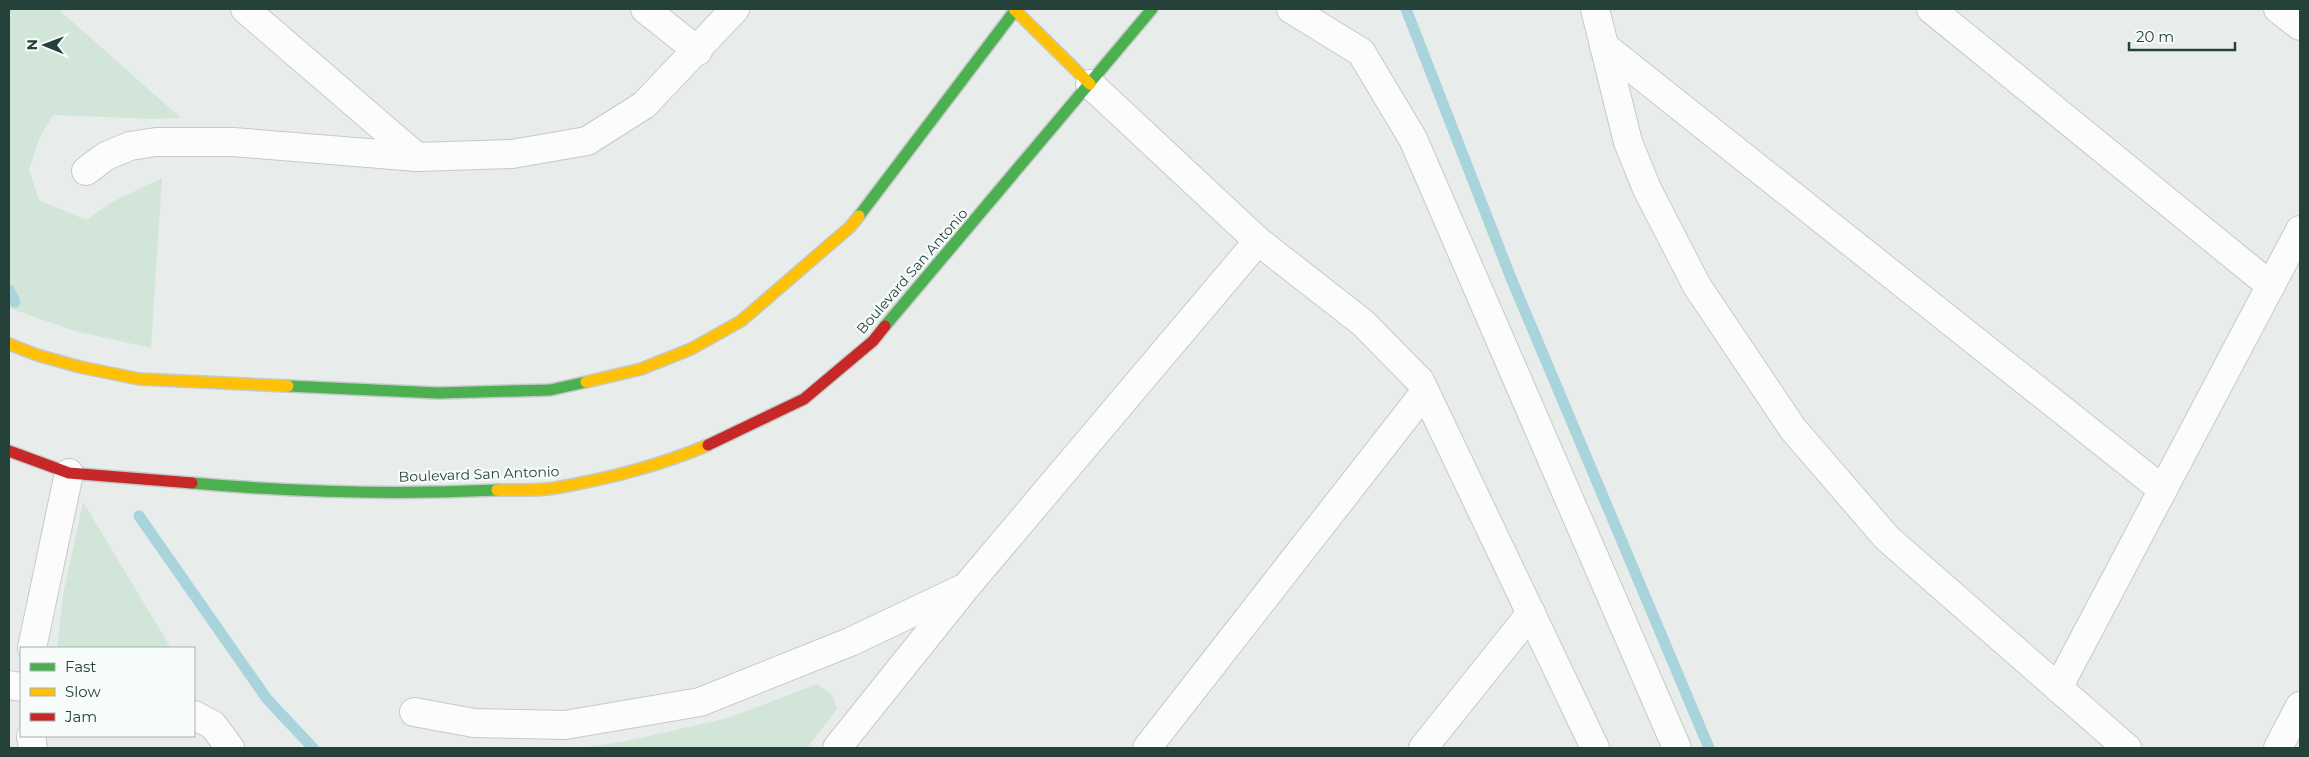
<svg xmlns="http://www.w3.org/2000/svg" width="2309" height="757" font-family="Montserrat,sans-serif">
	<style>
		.green { fill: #d1e6d8 }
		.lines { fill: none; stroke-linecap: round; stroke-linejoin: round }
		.stream { stroke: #a9d4db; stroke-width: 11 }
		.street-casing { stroke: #c5cac8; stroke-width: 30 }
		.fast-casing { stroke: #c3cbc8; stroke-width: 14 }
		.slow-casing { stroke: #c3cbc8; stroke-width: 14 }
		.jam-casing { stroke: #c3cbc8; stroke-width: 14 }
		.street { stroke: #fcfcfc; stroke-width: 28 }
		.fast { stroke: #4caf50; stroke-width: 11 }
		.slow { stroke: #ffc107; stroke-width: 11 }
		.jam { stroke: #c62828; stroke-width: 11 }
		.labels { text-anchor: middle; stroke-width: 4.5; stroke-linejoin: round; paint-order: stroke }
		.street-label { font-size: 14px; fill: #24423a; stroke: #f7fbf9 }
	</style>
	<rect width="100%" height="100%" fill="#e8edeb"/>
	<!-- green -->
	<g class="green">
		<polygon points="9,9 58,9 181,118 153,119 53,115 40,137 29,170 39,200 86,220 112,202 162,178 151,348 75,331 9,308"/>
		<polygon points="83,502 171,648 57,648 63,595"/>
		<polygon points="817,684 832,695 837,709 807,748 581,748 627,741 728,718"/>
	</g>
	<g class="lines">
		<!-- stream -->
		<g class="stream">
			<polyline points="1406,9 1511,278 1709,748"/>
			<polyline points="9,290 15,302"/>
			<polyline points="139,516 267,699 313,748"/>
		</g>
		<defs>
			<g id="street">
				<polyline points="245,9 417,157"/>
				<polyline points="645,9 698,51"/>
				<polyline points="1291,9 1361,52 1413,139 1677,748"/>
				<polyline points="1595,9 1628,142 1647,189 1697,286 1793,429 1887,538 2127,748"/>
				<polyline points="1931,9 2271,286"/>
				<polyline points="2278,9 2300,26"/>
				<polyline points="1604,46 2163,490"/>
				<polyline points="1090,84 1258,241 1363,323 1420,381 1595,748"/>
				<polyline points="86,171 106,156 130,146 156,142 233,142 417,157 512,154 587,141 644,105 735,9"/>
				<polyline points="32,648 69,473"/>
				<polyline points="9,685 21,687"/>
				<polyline points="2058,688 2300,230"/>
				<polyline points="414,712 474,723 565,725 700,702 850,642 966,587 1258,241"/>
				<polyline points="194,715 213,725 230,748"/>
				<polyline points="31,736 33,748"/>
				<polyline points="837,748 962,592"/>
				<polyline points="1147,748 1425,392"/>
				<polyline points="1423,748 1531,613"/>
				<polyline points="2278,748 2300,706"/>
			</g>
			<g id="fast">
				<polyline points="859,216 1016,9"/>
				<polyline points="885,326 1152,9"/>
				<polyline points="288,386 438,393 550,390 586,382"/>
				<path d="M192,483C293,492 395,495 497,490"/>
			</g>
			<g id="slow">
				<polyline points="1014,9 1090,84"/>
				<polyline points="9,344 37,355 80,367 139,379 288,386"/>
				<polyline points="586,382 641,369 691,349 741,321 850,227 859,216"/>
				<path d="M497,490C516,490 536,491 555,488C607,479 659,466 708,445"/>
			</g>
			<g id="jam">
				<polyline points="708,445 804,399 873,341 885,326"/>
				<polyline points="9,451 69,473 192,483"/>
			</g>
		</defs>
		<!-- street casing -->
		<use href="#street" class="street-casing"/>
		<!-- fast casing -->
		<use href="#fast" class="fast-casing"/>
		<!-- slow casing -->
		<use href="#slow" class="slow-casing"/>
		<!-- jam casing -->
		<use href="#jam" class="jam-casing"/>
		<!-- street -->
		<use href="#street" class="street"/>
		<!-- fast -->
		<use href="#fast" class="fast"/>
		<!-- slow -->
		<use href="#slow" class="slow"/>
		<!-- jam -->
		<use href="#jam" class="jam"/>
	</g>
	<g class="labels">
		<!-- street labels -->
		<g class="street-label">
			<text transform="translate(912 271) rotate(-49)" y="5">Boulevard San Antonio</text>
			<text transform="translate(479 474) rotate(-2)" y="5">Boulevard San Antonio</text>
		</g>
	</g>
	<!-- border -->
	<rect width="2309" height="757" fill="none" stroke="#24423a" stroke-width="20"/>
	<!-- legend -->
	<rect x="20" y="647" width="175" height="90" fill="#f7fbf9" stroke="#a3b1ad"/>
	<rect x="30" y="663" width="25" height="8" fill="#4caf50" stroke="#a3b1ad"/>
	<text x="65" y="672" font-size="15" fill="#24423a">Fast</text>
	<rect x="30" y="688" width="25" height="8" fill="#ffc107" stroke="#a3b1ad"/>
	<text x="65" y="697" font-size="15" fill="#24423a">Slow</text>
	<rect x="30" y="713" width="25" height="8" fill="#c62828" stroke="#a3b1ad"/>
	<text x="65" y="722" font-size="15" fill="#24423a">Jam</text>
	<!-- north arrow -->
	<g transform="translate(45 45) rotate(271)" stroke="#f7fbf9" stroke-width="4" paint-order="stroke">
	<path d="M0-4L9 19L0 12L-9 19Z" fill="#24423a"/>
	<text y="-8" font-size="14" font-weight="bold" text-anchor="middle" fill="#24423a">N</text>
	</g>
	<!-- scale -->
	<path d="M2129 42v8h106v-8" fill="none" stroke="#24423a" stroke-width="2.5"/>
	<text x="2136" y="42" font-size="15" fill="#24423a" stroke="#f7fbf9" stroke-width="4" paint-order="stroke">20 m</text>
</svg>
